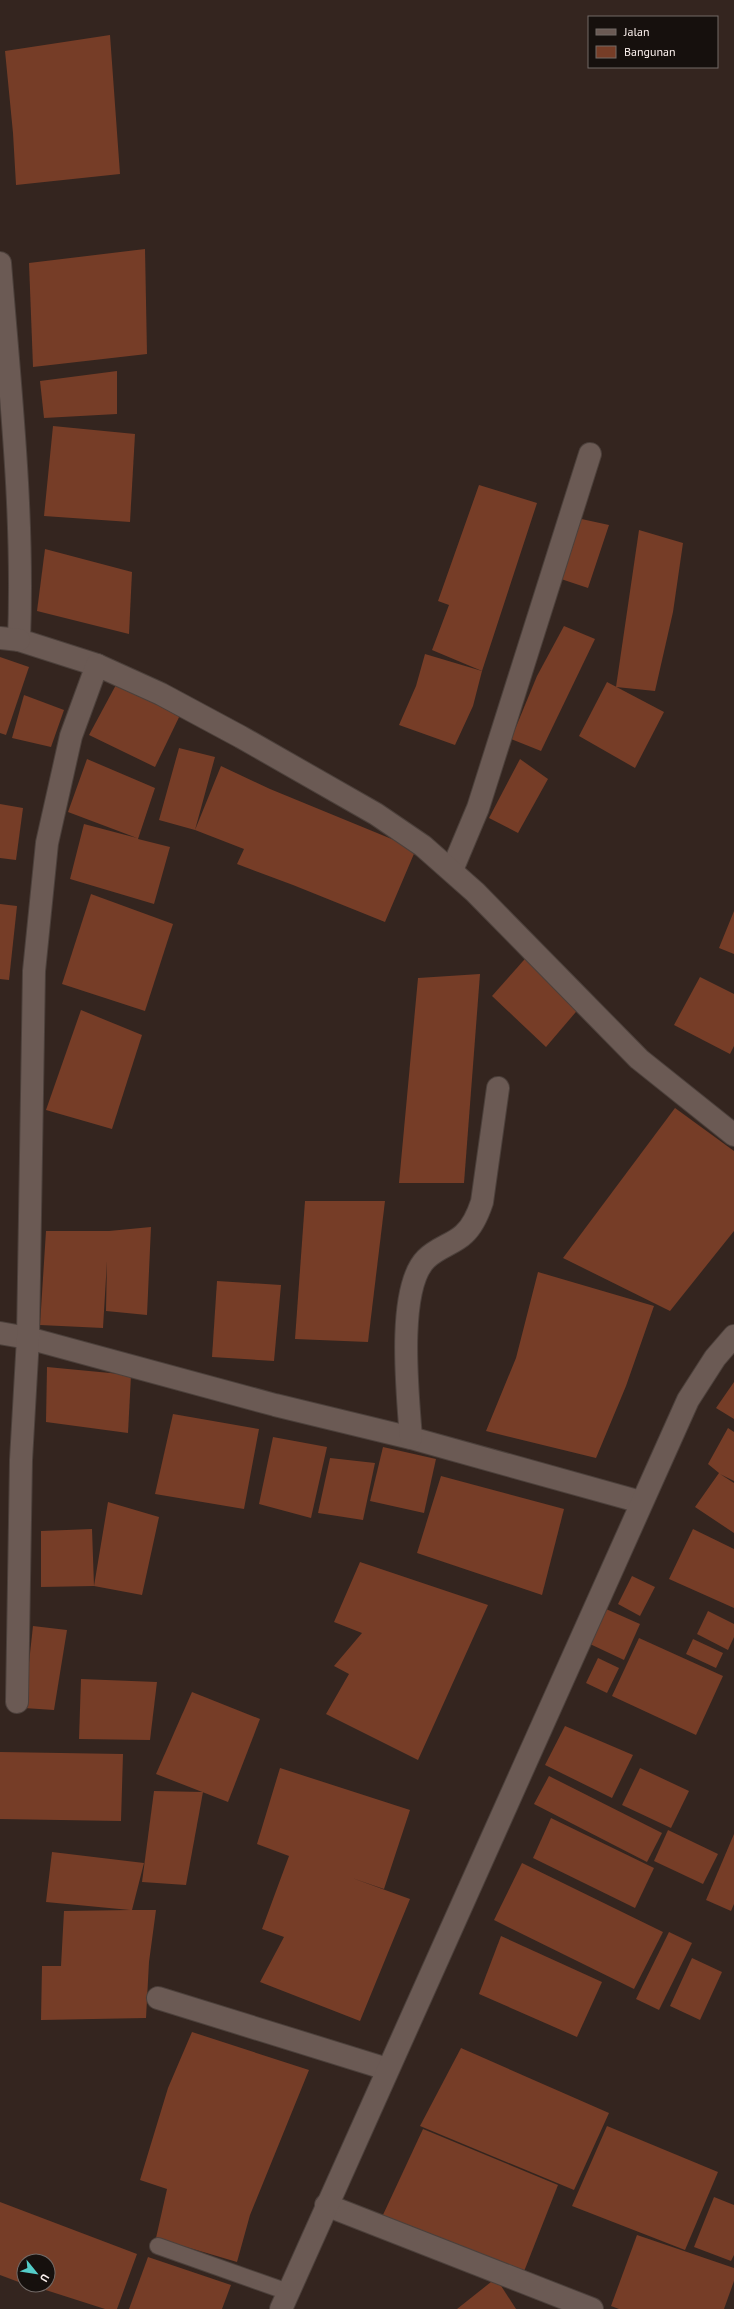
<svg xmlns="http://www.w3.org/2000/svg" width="734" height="2309" font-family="'PT Sans',sans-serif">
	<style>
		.building { fill: #763d27 }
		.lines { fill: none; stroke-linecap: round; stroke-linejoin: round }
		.lane-casing { stroke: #4c403b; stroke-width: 18 }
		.street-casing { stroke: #4c403b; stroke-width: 24 }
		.secondary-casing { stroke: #4c403b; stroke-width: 24 }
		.lane { stroke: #6b5a54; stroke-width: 16 }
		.street { stroke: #6b5a54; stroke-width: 22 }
		.secondary { stroke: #6b5a54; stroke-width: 22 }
	</style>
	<rect width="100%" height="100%" fill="#34251f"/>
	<!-- building -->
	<g class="building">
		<polygon points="110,35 120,174 16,185 13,133 5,51"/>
		<polygon points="145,249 147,354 33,367 29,263"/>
		<polygon points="117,371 117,414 44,418 40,381"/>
		<polygon points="53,426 135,434 130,522 44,516"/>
		<polygon points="479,485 537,503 482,671 432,650 449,605 438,601"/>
		<polygon points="577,518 609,525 588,588 555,577"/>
		<polygon points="639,530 683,543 673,612 655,691 616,687"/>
		<polygon points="45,549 132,572 129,634 37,611"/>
		<polygon points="564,626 595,639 541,751 511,739 537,676"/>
		<polygon points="425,654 482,671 473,706 455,745 399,725 416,686"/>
		<polygon points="0,657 29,667 6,735 0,733"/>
		<polygon points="607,682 664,712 635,768 579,736"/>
		<polygon points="117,683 182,711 155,767 89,735"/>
		<polygon points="24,695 64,710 51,747 12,738"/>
		<polygon points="179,748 215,757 195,830 221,766 270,789 416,849 385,922 293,885 237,864 244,849 195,830 159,820"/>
		<polygon points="87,759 155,788 138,839 170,847 154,904 70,879 84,824 137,838 68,812"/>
		<polygon points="520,759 548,779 518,833 489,818"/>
		<polygon points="0,804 23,808 16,860 0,858"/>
		<polygon points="91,894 173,924 145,1011 62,984"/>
		<polygon points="0,904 17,906 9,980 0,979"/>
		<polygon points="734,911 734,954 719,948"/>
		<polygon points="531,952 581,1006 546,1047 492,996"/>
		<polygon points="480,974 464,1183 399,1183 418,978"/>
		<polygon points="700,977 734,994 734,1046 730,1054 674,1025"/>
		<polygon points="81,1010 142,1035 112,1129 46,1110"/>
		<polygon points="675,1108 734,1151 734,1231 670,1311 563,1258"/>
		<polygon points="305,1201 385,1201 368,1342 295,1339"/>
		<polygon points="151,1227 147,1315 106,1311 107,1261 103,1328 40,1325 46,1231 109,1231"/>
		<polygon points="538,1272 654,1306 626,1386 596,1458 486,1431 516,1358"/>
		<polygon points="217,1281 281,1285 274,1361 212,1357"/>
		<polygon points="47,1367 131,1375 128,1433 46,1422"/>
		<polygon points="734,1382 734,1419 716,1408"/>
		<polygon points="173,1414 259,1429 244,1509 155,1494"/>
		<polygon points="728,1428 734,1432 734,1481 720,1474 734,1483 734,1533 695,1507 719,1473 708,1464"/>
		<polygon points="273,1437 327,1447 311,1518 259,1504"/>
		<polygon points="383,1447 436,1459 424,1513 370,1501"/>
		<polygon points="330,1458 375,1463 363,1520 318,1513"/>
		<polygon points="441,1476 564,1509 542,1595 417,1553"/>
		<polygon points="108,1502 159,1517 142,1595 94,1586 41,1587 41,1531 92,1529 94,1586"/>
		<polygon points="693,1529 734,1549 734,1608 669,1579"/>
		<polygon points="360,1562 488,1605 418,1760 326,1714 349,1674 334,1666 362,1633 334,1622"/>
		<polygon points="632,1576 655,1587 640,1616 618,1604"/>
		<polygon points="606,1609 640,1624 624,1660 590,1644"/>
		<polygon points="708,1611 734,1624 734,1637 728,1650 697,1634"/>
		<polygon points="33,1626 67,1630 54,1710 24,1708"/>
		<polygon points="639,1638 723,1676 696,1735 612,1696"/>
		<polygon points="693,1639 723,1653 716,1668 686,1654"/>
		<polygon points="598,1658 619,1668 607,1693 586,1683"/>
		<polygon points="81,1679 157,1682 150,1740 79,1739"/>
		<polygon points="192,1692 260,1719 228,1802 156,1774"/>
		<polygon points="565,1726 633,1755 612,1798 545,1765"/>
		<polygon points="0,1752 123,1754 121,1821 0,1819"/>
		<polygon points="280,1768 410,1810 384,1889 352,1878 410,1899 360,2021 260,1982 284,1937 262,1929 289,1856 257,1844"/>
		<polygon points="640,1768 689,1791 671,1828 622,1805"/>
		<polygon points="549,1776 662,1833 647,1862 534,1804"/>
		<polygon points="154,1791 203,1792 186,1885 142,1882"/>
		<polygon points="551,1818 654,1868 635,1908 533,1858"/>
		<polygon points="668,1830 718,1854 703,1884 654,1861"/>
		<polygon points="734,1834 734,1904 731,1911 706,1900"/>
		<polygon points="52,1852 144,1863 132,1910 156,1910 149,1962 146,2018 41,2020 42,1966 61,1966 64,1911 130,1910 46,1902"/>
		<polygon points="522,1863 663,1932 634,1989 494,1920"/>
		<polygon points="669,1932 692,1943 659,2010 636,1999"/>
		<polygon points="501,1936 602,1982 577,2037 479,1994"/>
		<polygon points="692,1958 722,1972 700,2020 670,2006"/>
		<polygon points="192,2032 309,2070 250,2215 237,2262 156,2238 167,2189 140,2180 168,2088"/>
		<polygon points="461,2048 609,2113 574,2190 420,2126"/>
		<polygon points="607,2126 718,2172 685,2250 572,2206"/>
		<polygon points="423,2129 558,2185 523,2274 382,2217"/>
		<polygon points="714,2197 734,2205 734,2255 731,2261 694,2247"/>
		<polygon points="0,2202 137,2254 117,2309 105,2309 30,2285 48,2285 48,2261 24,2261 24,2284 0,2275"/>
		<polygon points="637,2235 734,2268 734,2281 724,2309 619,2309 611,2306"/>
		<polygon points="148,2257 231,2285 222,2309 129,2309"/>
		<polygon points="496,2278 516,2309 457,2309"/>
	</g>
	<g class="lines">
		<defs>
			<polyline id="lane" points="158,2246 288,2292"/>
			<g id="street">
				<path d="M0,263C10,389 24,514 19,640L97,665"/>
				<polyline points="0,638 19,640"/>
				<polyline points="452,870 478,808 590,454"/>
				<polyline points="0,1333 28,1338 275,1405 411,1438 641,1502"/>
				<path d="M411,1438C408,1397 396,1289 426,1259C438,1247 454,1244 464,1234C473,1226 478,1214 482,1202L498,1088"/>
				<polyline points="17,1702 21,1460 28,1338 34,971 47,843 71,736 97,665 161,694 241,737 376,814 423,846 475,892 639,1059 734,1135"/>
				<polyline points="158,1998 387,2069"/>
				<polyline points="326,2205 592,2309"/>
			</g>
			<polyline id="secondary" points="281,2309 688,1400 715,1358 734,1336"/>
		</defs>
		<!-- lane casing -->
		<use href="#lane" class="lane-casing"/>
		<!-- street casing -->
		<use href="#street" class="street-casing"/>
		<!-- secondary casing -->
		<use href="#secondary" class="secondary-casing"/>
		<!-- lane -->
		<use href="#lane" class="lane"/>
		<!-- street -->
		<use href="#street" class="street"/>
		<!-- secondary -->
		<use href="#secondary" class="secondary"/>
	</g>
	<!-- legend -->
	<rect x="588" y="16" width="130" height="52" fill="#16100d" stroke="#726a67"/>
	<rect x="596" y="29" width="20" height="6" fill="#6b5a54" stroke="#726a67"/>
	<text x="624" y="36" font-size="12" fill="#fbf0ed">Jalan</text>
	<rect x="596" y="46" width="20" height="12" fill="#763d27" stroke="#726a67"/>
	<text x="624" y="56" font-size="12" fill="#fbf0ed">Bangunan</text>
	<!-- north arrow -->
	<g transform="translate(36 2273) rotate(120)"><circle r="19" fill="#16100d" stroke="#726a67"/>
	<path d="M0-3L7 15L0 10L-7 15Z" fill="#54cdc8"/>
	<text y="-6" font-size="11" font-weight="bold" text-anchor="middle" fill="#fbf0ed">U</text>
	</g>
</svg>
